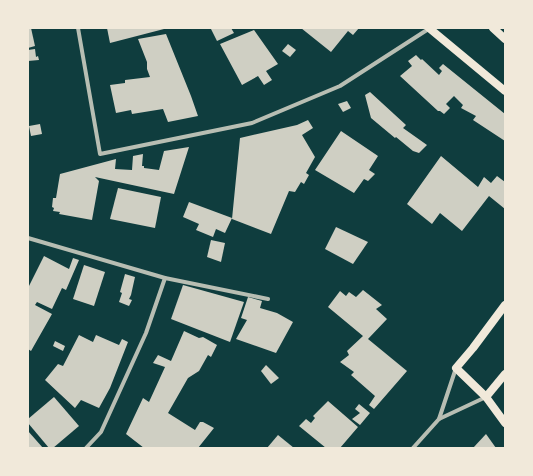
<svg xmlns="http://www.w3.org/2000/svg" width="533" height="476" font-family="Mulish,sans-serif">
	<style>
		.building { fill: #cfcfc3 }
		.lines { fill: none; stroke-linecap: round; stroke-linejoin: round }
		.minor { stroke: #b8beb3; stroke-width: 4 }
		.secondary { stroke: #f1e9da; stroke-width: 8 }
	</style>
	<rect width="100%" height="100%" fill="#0f3d3e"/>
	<!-- building -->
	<g class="building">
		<polygon points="28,28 31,28 35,46 28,48"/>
		<polygon points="107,28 164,28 164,29 110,43"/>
		<polygon points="213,28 231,28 234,33 217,41 211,29"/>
		<polygon points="301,28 359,28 353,35 348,31 331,52"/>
		<polygon points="254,30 278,64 266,71 272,80 264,85 258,76 242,85 220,44"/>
		<polygon points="166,34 191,96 198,116 168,122 163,109 132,114 131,110 116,113 110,85 125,83 125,80 150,77 147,69 147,62 138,39"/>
		<polygon points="288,44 296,50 290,57 282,51"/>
		<polygon points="35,49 36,57 38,56 39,60 28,61 28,50"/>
		<polygon points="416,55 421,60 422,59 439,75 442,71 439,68 443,64 505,114 505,141 473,120 476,116 461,108 463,105 454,96 446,104 450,108 444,114 440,111 438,111 400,76 412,66 408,61"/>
		<polygon points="370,92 406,125 403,128 427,145 419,153 413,151 396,137 395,138 371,118 365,95"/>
		<polygon points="347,101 351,108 343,112 338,104"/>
		<polygon points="308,120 313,128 302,135 315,157 306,173 309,175 304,184 301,182 295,192 289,191 271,234 232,219 240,138 297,125"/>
		<polygon points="40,124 42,134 31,136 29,126"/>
		<polygon points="341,131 378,156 369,170 375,174 368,181 364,179 354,193 315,170"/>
		<polygon points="189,147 174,194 95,177 99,181 92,220 59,214 60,212 53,211 54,208 52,207 53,198 56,198 60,174 116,159 115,169 132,170 133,156 143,154 142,166 144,166 144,168 159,170 164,151"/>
		<polygon points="441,156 478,187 484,177 491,183 497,176 505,182 505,209 489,196 462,231 440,213 432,224 407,204"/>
		<polygon points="118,188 161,197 155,228 110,219"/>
		<polygon points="189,202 232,218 225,233 216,229 213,237 196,230 199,224 183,217"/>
		<polygon points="336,227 368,242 353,264 325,249"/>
		<polygon points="211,240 225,243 221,262 207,257"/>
		<polygon points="44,256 69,269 73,258 79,260 66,290 62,288 52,309 37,302 35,305 52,314 31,351 28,349 28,288"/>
		<polygon points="84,265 105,272 94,306 73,299"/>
		<polygon points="125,274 135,277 131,295 129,299 132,300 129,306 119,302 122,293 120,292"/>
		<polygon points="183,285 244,302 230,342 171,319"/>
		<polygon points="363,290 382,305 376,309 387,319 368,339 407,371 374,409 369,405 375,396 351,375 354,372 340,362 349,355 347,351 363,336 328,307 340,291 346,296 349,292 356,297"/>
		<polygon points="248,297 262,301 260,308 277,313 293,322 276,353 236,339 247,320 241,318"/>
		<polygon points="184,331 199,338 203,337 217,345 211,357 208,355 199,371 188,378 168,413 195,430 200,422 203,422 214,428 198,448 144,448 126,434 143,398 149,402 165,367 153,363 158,355 171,361"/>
		<polygon points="79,335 93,342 96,335 119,345 122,339 128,342 110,388 99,408 81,400 75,408 45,380 58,364 63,366"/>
		<polygon points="55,341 65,346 63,351 53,346"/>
		<polygon points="266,365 279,378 271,384 261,371"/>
		<polygon points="54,397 79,426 53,448 49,448 28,423 28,419"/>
		<polygon points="328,401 358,427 340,448 326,448 299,426 306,419 311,423 315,418 313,416"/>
		<polygon points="359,404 370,413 360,425 352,419 360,413 355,409"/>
		<polygon points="28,431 43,448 28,448"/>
		<polygon points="486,434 496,448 473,448"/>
		<polygon points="278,435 294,448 267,448"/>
	</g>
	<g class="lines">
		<!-- minor -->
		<g class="minor">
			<polyline points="78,28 100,154 252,123 340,86 430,28"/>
			<polyline points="28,238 165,278 268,299"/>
			<polyline points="439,419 456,368"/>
			<polyline points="86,448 101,432 146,333 165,278"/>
			<polyline points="413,448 439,419 486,397"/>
		</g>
		<!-- secondary -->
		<g class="secondary">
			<polyline points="429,28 505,91"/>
			<polyline points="493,28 505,39"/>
			<polyline points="505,305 473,348 456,368 486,397 505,423"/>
			<polyline points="486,397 505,374"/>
		</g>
	</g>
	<!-- border -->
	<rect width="533" height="476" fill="none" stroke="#f1e9da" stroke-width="58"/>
</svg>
